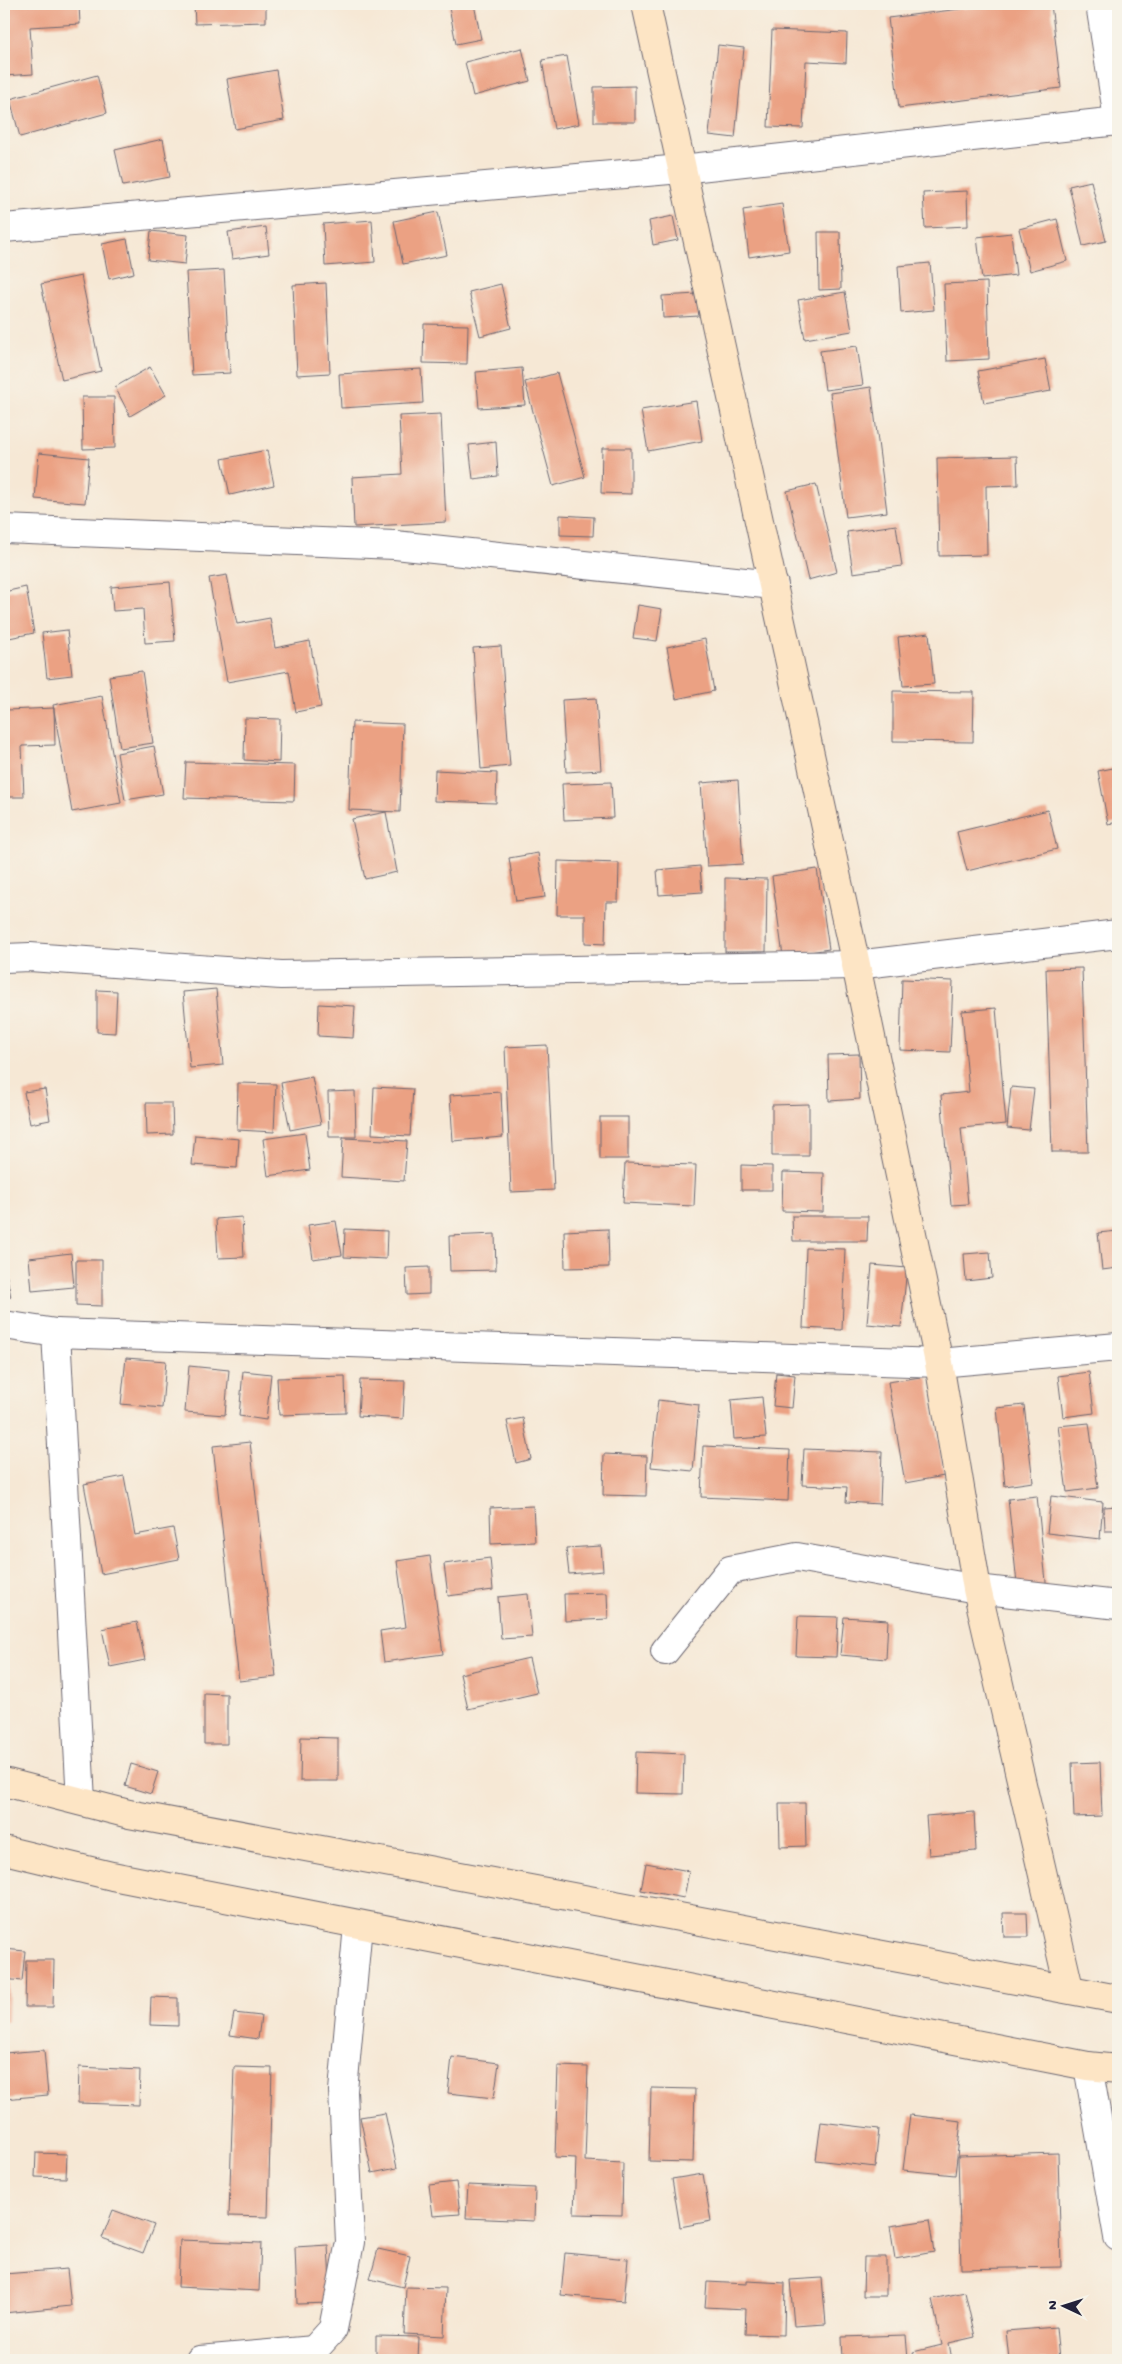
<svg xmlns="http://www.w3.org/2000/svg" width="1122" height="2364" font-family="'Gochi Hand',sans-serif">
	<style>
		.building { fill: #eba183 }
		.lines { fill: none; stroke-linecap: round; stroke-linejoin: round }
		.street-casing { stroke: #6c6771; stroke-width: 30 }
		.secondary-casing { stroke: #6c6771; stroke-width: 30 }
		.street { stroke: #fff; stroke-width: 28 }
		.secondary { stroke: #fde5c5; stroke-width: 28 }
	</style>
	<rect width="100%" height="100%" fill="#f7f3e8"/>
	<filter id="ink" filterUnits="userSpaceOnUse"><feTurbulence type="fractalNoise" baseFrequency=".02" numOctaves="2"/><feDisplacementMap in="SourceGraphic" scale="10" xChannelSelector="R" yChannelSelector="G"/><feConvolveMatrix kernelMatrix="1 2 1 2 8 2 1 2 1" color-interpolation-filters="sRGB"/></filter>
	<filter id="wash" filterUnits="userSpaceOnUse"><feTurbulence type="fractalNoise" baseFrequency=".0096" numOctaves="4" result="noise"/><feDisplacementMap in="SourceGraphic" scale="20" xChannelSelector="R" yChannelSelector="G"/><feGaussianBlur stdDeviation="1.12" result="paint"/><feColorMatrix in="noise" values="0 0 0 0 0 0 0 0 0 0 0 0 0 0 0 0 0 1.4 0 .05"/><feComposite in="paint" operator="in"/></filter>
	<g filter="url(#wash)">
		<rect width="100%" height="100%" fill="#f6e8d5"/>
		<g id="blocks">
			<!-- building -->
			<g class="building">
				<polygon points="4,4 79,4 80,24 30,27 33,74 4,76"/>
				<polygon points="194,4 266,4 266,22 195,24"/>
				<polygon points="467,4 474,4 481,39 456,44 449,7"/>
				<polygon points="1000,4 1051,4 1061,88 899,108 888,18"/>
				<polygon points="772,30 847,33 846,63 806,61 803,128 768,127"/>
				<polygon points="718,45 744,48 735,138 709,135"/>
				<polygon points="522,48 530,81 473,96 465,62"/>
				<polygon points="567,56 579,124 554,129 542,60"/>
				<polygon points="276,70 284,120 235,129 227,79"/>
				<polygon points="97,75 107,113 20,137 10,99"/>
				<polygon points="635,86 635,122 594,122 594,87"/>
				<polygon points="163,139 170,177 123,186 115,150"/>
				<polygon points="1091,181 1106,241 1083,246 1069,186"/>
				<polygon points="967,191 968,226 925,228 923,193"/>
				<polygon points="782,204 789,251 749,257 743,210"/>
				<polygon points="438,212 447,255 403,264 394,221"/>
				<polygon points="673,216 678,240 653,245 649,221"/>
				<polygon points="1057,219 1067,261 1030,271 1019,229"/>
				<polygon points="372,220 375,262 325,266 323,224"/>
				<polygon points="266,227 269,254 232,259 228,232"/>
				<polygon points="151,231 188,235 185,264 148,260"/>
				<polygon points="818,232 840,232 841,289 819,290"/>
				<polygon points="1011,233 1016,275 982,279 977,237"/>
				<polygon points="127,239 134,273 109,279 102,244"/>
				<polygon points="930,263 934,310 901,313 898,266"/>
				<polygon points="224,270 230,373 192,375 186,272"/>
				<polygon points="81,276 101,371 62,380 41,284"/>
				<polygon points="987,282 989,359 947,361 944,284"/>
				<polygon points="326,283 330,373 297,375 293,285"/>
				<polygon points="501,284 511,328 480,336 469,292"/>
				<polygon points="845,292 852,331 805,339 798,300"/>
				<polygon points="697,294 699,316 663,318 662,296"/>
				<polygon points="424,324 468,325 467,364 423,363"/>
				<polygon points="857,346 863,385 825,390 820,351"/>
				<polygon points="1045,359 1051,391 984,403 978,371"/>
				<polygon points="150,367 166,395 130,416 115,387"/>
				<polygon points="522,368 525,405 479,408 476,372"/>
				<polygon points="421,369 423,403 341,408 339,374"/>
				<polygon points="557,373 585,477 553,486 525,382"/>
				<polygon points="871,387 887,512 846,517 830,393"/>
				<polygon points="82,397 114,397 115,448 83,449"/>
				<polygon points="696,401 702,441 648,451 641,410"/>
				<polygon points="441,414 446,522 354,527 352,477 402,474 399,416"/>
				<polygon points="496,442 498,476 473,479 469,445"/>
				<polygon points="602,448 631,448 631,494 601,493"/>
				<polygon points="267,450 274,485 230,495 222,459"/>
				<polygon points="39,453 89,458 85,503 35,499"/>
				<polygon points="1017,456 1018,485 986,486 987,555 939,556 937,458"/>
				<polygon points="816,484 837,572 808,580 787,491"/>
				<polygon points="560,515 594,517 593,536 560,535"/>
				<polygon points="896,525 902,566 853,573 847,532"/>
				<polygon points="227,575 237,624 270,618 275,648 310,641 321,707 296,712 289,671 227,682 209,578"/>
				<polygon points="170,582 175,641 145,643 143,609 113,611 111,587"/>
				<polygon points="26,587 34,633 9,638 4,610 4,592"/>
				<polygon points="638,605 662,609 657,641 633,638"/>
				<polygon points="67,630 72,675 47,678 42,633"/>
				<polygon points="929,633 934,684 903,686 898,637"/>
				<polygon points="705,639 714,691 676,699 667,647"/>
				<polygon points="501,646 510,766 481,769 473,648"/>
				<polygon points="142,671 153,743 120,748 109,676"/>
				<polygon points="893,691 974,692 973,742 893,741"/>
				<polygon points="102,696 121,803 72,812 53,705"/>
				<polygon points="596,698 601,770 566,772 562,700"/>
				<polygon points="54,708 55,745 22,746 24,797 4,797 4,726 7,726 7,710"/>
				<polygon points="245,718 280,719 279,762 244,760"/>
				<polygon points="352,722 403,724 400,812 349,810"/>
				<polygon points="154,746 163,794 125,800 117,753"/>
				<polygon points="186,762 295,765 294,801 184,798"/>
				<polygon points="1118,767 1118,822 1108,824 1098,771"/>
				<polygon points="435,770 497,773 496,803 434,801"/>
				<polygon points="738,780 743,864 707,866 701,783"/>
				<polygon points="611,782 613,818 564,820 562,784"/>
				<polygon points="1048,810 1057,849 967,871 957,832"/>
				<polygon points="386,812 397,872 365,879 352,819"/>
				<polygon points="538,853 545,897 516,901 509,858"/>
				<polygon points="558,861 619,863 618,902 606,902 605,944 585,943 585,915 557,915"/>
				<polygon points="700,866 702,892 659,895 657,870"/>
				<polygon points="817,869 829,949 783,956 772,876"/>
				<polygon points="725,878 767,879 766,952 725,952"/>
				<polygon points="1082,968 1088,1152 1052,1152 1046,969"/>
				<polygon points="902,979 953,981 950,1052 900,1050"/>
				<polygon points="216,989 223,1065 190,1068 183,992"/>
				<polygon points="97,990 117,991 115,1033 97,1032"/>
				<polygon points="319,1004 355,1006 353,1038 318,1036"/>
				<polygon points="996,1008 1006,1124 961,1128 968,1204 951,1205 941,1095 969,1092 962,1011"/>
				<polygon points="547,1045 554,1190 511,1192 505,1047"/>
				<polygon points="859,1054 860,1099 829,1101 828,1055"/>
				<polygon points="312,1077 321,1124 290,1130 281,1083"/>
				<polygon points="238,1083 276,1084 274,1132 237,1130"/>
				<polygon points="374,1087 413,1089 410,1136 372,1134"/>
				<polygon points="1011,1087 1034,1089 1029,1130 1007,1128"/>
				<polygon points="45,1089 50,1120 30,1124 24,1092"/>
				<polygon points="355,1091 356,1137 329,1137 328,1092"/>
				<polygon points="501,1092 503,1137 453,1141 450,1095"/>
				<polygon points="146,1103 172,1103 173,1134 147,1135"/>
				<polygon points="809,1104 809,1156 772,1156 772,1105"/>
				<rect x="600" y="1117" width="28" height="42"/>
				<polygon points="305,1133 310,1170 268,1176 263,1139"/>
				<polygon points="195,1135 239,1139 237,1168 192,1165"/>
				<polygon points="343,1138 407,1141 404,1181 341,1177"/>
				<polygon points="625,1163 696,1165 694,1206 623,1203"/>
				<polygon points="741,1165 772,1166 772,1190 741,1190"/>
				<polygon points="783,1172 824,1173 823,1212 782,1211"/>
				<polygon points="792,1216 868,1216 867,1241 793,1241"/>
				<polygon points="242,1217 244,1257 218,1258 216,1219"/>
				<polygon points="336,1221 342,1255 313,1259 308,1225"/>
				<polygon points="345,1229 387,1231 386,1259 344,1257"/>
				<polygon points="608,1229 609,1267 565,1268 564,1231"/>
				<polygon points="1118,1231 1118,1268 1102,1270 1098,1233"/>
				<polygon points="495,1234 496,1270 450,1271 449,1236"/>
				<polygon points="806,1248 845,1249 842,1330 803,1328"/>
				<polygon points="990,1252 992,1278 966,1281 964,1254"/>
				<polygon points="71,1253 74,1287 32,1291 29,1258"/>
				<polygon points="76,1260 102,1260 102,1306 76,1305"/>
				<polygon points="872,1265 907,1268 901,1327 867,1324"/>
				<polygon points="429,1267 429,1294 407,1295 406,1268"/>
				<polygon points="4,1273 6,1273 11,1297 4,1299"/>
				<polygon points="126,1358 166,1361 162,1408 121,1404"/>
				<polygon points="189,1366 229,1370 225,1415 185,1412"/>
				<polygon points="243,1371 271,1374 266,1420 239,1416"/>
				<polygon points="1089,1372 1094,1413 1063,1417 1058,1376"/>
				<polygon points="776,1373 795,1375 792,1408 773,1406"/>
				<polygon points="345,1376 346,1413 279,1415 277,1378"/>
				<polygon points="927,1376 944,1476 905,1483 888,1382"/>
				<polygon points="360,1380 405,1381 403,1419 358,1416"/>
				<polygon points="762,1397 766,1437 734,1439 731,1400"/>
				<polygon points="658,1400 699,1405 693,1471 651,1467"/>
				<polygon points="1024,1405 1033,1482 1005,1486 997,1408"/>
				<polygon points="523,1418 531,1459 516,1463 507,1421"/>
				<polygon points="1089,1423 1098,1488 1067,1492 1058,1426"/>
				<polygon points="250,1442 276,1677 239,1681 213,1446"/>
				<polygon points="703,1446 790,1450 788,1501 701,1497"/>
				<polygon points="804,1449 882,1452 880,1504 846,1502 847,1487 802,1485"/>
				<polygon points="604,1454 647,1456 646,1496 603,1495"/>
				<polygon points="124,1476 135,1535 173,1528 179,1559 101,1574 84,1484"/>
				<polygon points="1037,1496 1047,1591 1018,1593 1008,1499"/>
				<polygon points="1051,1496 1103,1502 1100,1539 1047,1533"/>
				<polygon points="533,1506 535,1542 491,1544 490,1508"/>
				<polygon points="1118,1506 1118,1531 1105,1531 1104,1507"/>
				<polygon points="601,1546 603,1571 569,1574 566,1548"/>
				<polygon points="430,1556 443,1654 384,1662 380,1631 406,1627 397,1561"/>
				<polygon points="490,1558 493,1590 448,1596 444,1564"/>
				<polygon points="607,1593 608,1619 565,1621 564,1594"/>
				<polygon points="528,1594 532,1637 501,1639 498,1597"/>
				<polygon points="798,1616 838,1617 836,1657 796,1656"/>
				<polygon points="844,1617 888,1620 886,1659 840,1655"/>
				<polygon points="137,1622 145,1660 110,1667 102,1629"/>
				<polygon points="529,1658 537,1693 468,1709 460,1674"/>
				<polygon points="204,1693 227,1694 227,1744 204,1744"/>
				<polygon points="301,1737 338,1738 338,1781 300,1781"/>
				<polygon points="636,1752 684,1754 683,1794 635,1793"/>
				<polygon points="1100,1762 1102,1816 1074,1817 1072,1763"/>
				<polygon points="131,1764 158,1772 151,1794 125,1786"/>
				<polygon points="779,1803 805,1803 806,1846 780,1847"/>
				<polygon points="974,1812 976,1851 929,1855 926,1816"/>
				<polygon points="646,1863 689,1871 684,1898 641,1890"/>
				<polygon points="1003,1913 1027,1913 1028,1937 1004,1937"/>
				<polygon points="4,1949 25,1951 22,1981 4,1979"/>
				<polygon points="26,1960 54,1960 53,2007 25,2007"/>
				<polygon points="4,1982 9,1982 8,2022 4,2022"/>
				<polygon points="151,1997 178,1998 178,2026 150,2025"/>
				<polygon points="234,2013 261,2016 258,2039 230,2035"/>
				<polygon points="44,2050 48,2095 4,2099 4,2053"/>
				<polygon points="452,2057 499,2063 494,2098 448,2093"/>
				<polygon points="558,2066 588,2067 585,2161 623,2163 622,2215 574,2214 576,2158 555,2157"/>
				<polygon points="79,2067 140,2070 139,2105 78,2103"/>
				<polygon points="234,2067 272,2068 268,2217 229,2216"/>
				<polygon points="651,2088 695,2089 693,2162 649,2161"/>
				<polygon points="385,2113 397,2168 372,2173 360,2117"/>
				<polygon points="910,2115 961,2121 955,2175 903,2170"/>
				<polygon points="821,2122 879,2129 875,2167 816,2160"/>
				<polygon points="36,2153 67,2154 66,2178 35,2177"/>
				<polygon points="1058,2153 1061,2267 961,2269 958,2156"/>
				<polygon points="703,2174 711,2221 680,2227 672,2179"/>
				<polygon points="456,2182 460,2214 433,2216 429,2185"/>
				<polygon points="468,2185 535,2188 534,2221 466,2218"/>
				<polygon points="113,2210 154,2225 143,2253 102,2238"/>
				<polygon points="929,2220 934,2252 895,2259 890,2226"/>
				<polygon points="180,2240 261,2243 259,2291 178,2287"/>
				<polygon points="328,2245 331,2303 297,2304 295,2247"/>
				<polygon points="378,2249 410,2256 403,2287 370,2279"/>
				<polygon points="565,2253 628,2259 624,2301 561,2295"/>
				<polygon points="864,2257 886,2257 886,2296 863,2296"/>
				<polygon points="67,2269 71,2306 4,2313 4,2274"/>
				<polygon points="822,2278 826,2324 794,2326 790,2280"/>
				<polygon points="747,2281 785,2283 784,2335 745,2334 746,2309 705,2307 707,2282 747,2284"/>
				<polygon points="406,2287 446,2288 444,2336 404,2334"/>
				<polygon points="965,2292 975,2337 949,2343 952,2360 915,2360 913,2352 942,2345 932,2299"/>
				<polygon points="1056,2327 1059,2360 1009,2360 1006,2331"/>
				<polygon points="906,2335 908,2360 843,2360 842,2337"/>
				<polygon points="376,2336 419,2337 418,2360 376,2360"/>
			</g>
		</g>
	</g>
	<g filter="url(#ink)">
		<use href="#blocks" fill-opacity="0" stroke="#6c6771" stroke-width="1"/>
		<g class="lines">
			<defs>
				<g id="street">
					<polyline points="1100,4 1118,119"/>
					<polyline points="4,228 681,169 1118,121"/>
					<polyline points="4,529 395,545 774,585"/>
					<polyline points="4,958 30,957 281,975 856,965 1118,934"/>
					<polyline points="4,1325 56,1333 81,1801"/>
					<polyline points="56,1333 939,1363 1118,1347"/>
					<polyline points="665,1651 730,1570 797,1557 977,1589 1118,1605"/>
					<polyline points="1088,2066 1118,2237"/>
					<polyline points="200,2360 314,2350"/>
					<polyline points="313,2360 314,2350 333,2329 350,2242 343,2091 358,1925"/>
				</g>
				<g id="secondary">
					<polyline points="646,4 856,965 939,1363 977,1589 1069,1988"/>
					<polyline points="4,1782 129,1814 1118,1999"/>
					<polyline points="4,1850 112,1876 1088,2066 1118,2069"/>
				</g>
			</defs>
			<!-- street casing -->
			<use href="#street" class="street-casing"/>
			<!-- secondary casing -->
			<use href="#secondary" class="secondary-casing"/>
			<!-- street -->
			<use href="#street" class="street"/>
			<!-- secondary -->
			<use href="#secondary" class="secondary"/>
		</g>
	</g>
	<!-- margin -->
	<rect width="1122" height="2364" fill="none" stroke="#f7f3e8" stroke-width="20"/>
	<!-- north arrow -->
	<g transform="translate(1064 2306) rotate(274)" stroke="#f7f3e8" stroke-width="4" paint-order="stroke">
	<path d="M0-4L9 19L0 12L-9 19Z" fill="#22223b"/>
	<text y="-8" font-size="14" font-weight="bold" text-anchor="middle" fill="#22223b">N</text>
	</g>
</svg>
